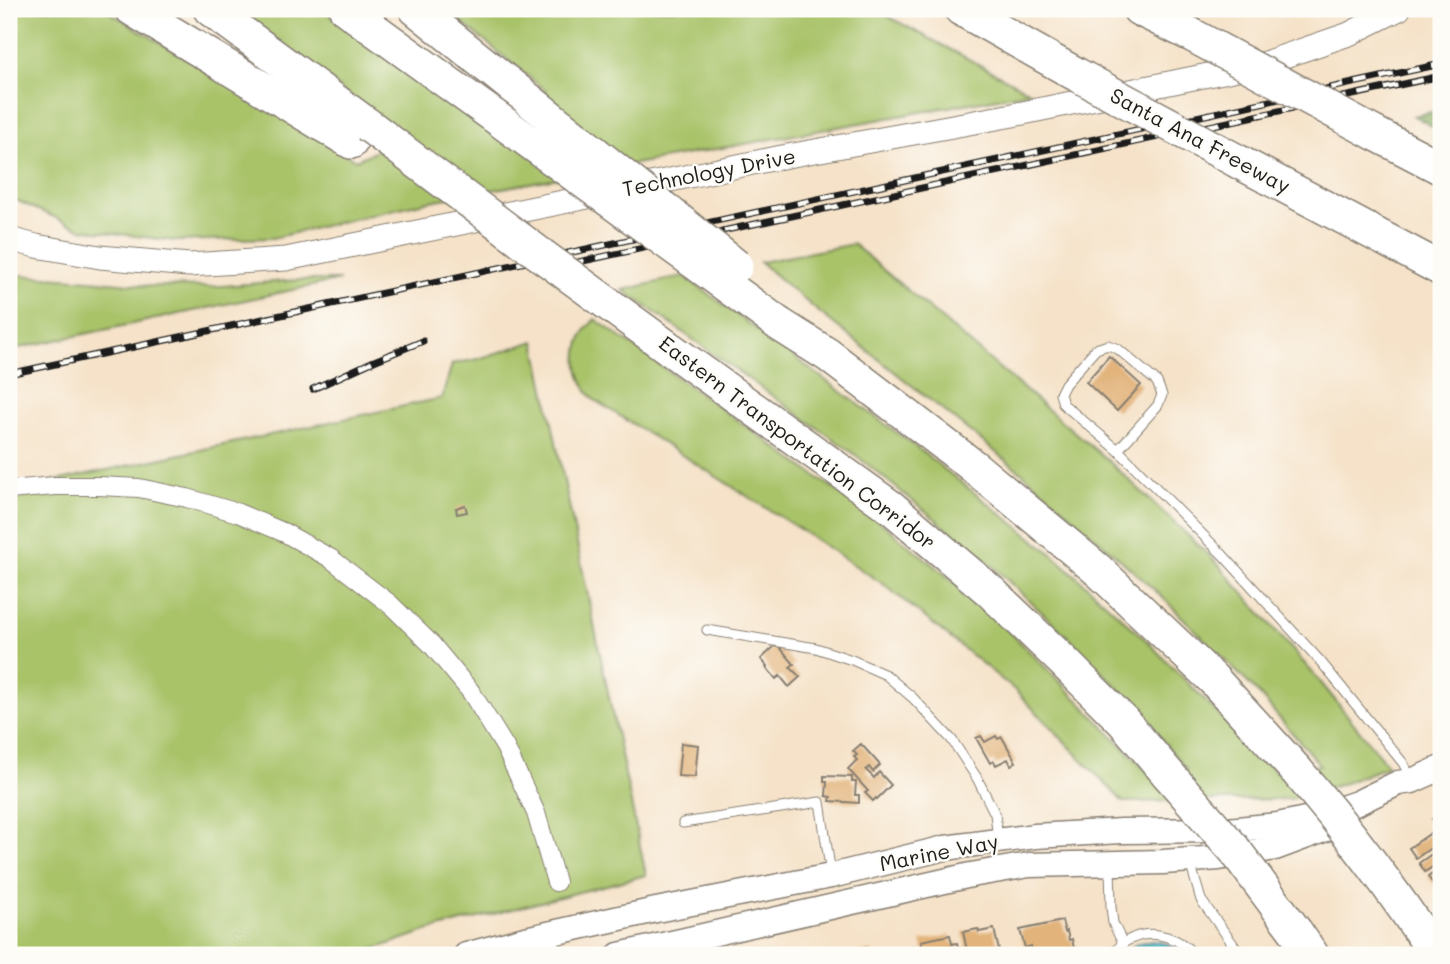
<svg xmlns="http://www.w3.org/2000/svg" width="1450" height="964" font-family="Mali,sans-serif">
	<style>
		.green { fill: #a9c369; stroke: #627042; stroke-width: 2 }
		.forest { fill: #86a95d; stroke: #51623c; stroke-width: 2 }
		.water { fill: #48b5c4; stroke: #326870; stroke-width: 2 }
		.building { fill: #e2b47b }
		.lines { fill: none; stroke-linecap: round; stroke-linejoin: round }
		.service-casing { stroke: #887f72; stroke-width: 11 }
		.minor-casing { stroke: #887f72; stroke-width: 20 }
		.tertiary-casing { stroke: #887f72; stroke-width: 25 }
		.secondary-casing { stroke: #887f72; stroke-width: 27 }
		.motorway-casing { stroke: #887f72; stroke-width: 36 }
		.service { stroke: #fff; stroke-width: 9 }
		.minor { stroke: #fff; stroke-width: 18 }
		.tertiary { stroke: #fff; stroke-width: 23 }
		.secondary { stroke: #fff; stroke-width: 24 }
		.motorway { stroke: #fff; stroke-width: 33 }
		.rail-casing { stroke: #1c1c1c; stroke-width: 7 }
		.rail { stroke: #fdfcf7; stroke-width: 4.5; stroke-dasharray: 13; stroke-linecap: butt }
		.motorway-bridge-casing { stroke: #887f72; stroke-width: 36; stroke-linecap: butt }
		.motorway-bridge { stroke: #fff; stroke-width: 33 }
		.labels { text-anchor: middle; stroke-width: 5; stroke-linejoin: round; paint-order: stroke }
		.street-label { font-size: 21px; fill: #1c1c1c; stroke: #fdfcf7 }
	</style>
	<rect width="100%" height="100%" fill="#fdfcf7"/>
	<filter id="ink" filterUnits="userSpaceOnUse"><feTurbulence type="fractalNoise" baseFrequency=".0143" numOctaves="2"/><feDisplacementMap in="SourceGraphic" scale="14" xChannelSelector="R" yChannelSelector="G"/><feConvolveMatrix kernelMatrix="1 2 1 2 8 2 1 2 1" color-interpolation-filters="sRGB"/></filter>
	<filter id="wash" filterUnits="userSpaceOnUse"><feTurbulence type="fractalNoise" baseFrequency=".00686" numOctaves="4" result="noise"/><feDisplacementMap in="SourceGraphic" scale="28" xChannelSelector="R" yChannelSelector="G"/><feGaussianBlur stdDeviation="1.57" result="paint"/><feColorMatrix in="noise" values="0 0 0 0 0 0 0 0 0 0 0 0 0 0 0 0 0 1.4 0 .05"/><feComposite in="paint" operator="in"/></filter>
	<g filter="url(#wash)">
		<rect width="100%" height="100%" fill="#f5e2c8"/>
		<!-- green -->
		<g class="green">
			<polygon points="9,9 104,9 356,160 405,137 233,9 322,9 462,112 482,123 546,91 445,9 874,9 1031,92 425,202 273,238 176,241 81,229 9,197"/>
			<path d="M853,244L1112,464L1216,562L1318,679L1388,766L1345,783L1291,799L1123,802L1016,691L886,586L801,530L593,399C578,381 573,359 582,337C584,330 590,325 595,319L875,518L941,571L1014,636L1084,706L1152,777L1187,770L1124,694L1069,638L985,559L853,453L623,290L684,276L911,443L1051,553L1146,640L1275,772L1320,765L1257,692L1159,594L1031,480L814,308L760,262Z"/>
			<polygon points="9,273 17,275 90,280 149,286 210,287 298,280 340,280 9,350"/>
			<polygon points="535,341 646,875 423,932 358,955 9,955 9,491 442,398 452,364 478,359"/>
		</g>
		<!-- forest -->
		<polygon class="forest" points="1441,110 1441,131 1414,116"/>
		<!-- water -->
		<path class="water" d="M1154,941C1166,943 1176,945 1185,955H1121L1138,943Z"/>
		<g id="blocks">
			<!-- building -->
			<g class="building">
				<polygon points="1109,356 1141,385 1117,411 1086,382"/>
				<polygon points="465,505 467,512 457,514 456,508"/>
				<polygon points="777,644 794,664 790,667 800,677 789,687 780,676 776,679 766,667 767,666 761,659"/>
				<polygon points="981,736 985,742 996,736 998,739 1002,737 1016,762 1011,765 1008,759 996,765 994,761 990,763 976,738"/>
				<polygon points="681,743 698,745 695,777 678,776"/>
				<polygon points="861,744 880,765 873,772 869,767 866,770 874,778 879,772 891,785 877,799 876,798 873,801 865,793 868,791 848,769 857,760 854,757 857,755 853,751"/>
				<polygon points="824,776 852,777 852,782 856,782 855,795 859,795 859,803 830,801 831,797 826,796 827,782 824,782"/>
				<polygon points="1441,811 1441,832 1432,819"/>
				<polygon points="1431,833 1438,843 1416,858 1409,848"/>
				<polygon points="1440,848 1441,861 1425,872 1419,863"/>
				<polygon points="1441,868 1441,882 1435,886 1428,877"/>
				<polygon points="1062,921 1065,932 1067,931 1069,940 1072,939 1075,953 1065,955 1033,955 1031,946 1025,948 1020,930"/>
				<polygon points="978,929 979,932 994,929 1000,955 968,955 963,932"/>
				<polygon points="950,935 952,944 957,943 960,955 925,955 921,941"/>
				<polygon points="872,950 873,955 853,955 853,954"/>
			</g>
		</g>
	</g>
	<g filter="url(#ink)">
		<use href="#blocks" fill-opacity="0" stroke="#887f72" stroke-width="2"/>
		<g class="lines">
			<defs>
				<g id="service">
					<polyline points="1118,450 1158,405 1162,395 1157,382 1118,349 1108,345 1096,349 1065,384 1060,394 1063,404 1118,450 1223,555 1321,662 1403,763 1411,778"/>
					<polyline points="707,630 816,648 852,660 886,675 913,698 952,740 977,778 995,814 998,839"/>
					<polyline points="683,823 820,802 831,874"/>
					<polyline points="1190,862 1201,900 1241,955"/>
					<polyline points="1110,864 1111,907 1113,923 1123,944"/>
					<path d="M1112,955C1118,948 1124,941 1133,938C1154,929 1181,938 1194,955"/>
				</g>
				<polyline id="minor" points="9,490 55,486 99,486 139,488 187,498 238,513 285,533 330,558 390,604 432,645 471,692 505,747 536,813 556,882"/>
				<polyline id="tertiary" points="9,239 36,246 100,257 189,265 286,259 782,157 1013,115 1262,64 1349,34 1399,9"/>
				<g id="secondary">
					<polyline points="466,955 521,940 656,910 831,876 945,848 1035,836 1121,831 1227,830 1278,825 1315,817 1357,803 1398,783 1412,781 1441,768"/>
					<polyline points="619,955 971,875 1029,865 1163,862 1219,858 1275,848 1334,826"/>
				</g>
				<g id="motorway">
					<polyline points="132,9 351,142"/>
					<polyline points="210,9 368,125"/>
					<polyline points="346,9 494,116"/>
					<polyline points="416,9 529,100"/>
					<polyline points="961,9 1074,73"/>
					<polyline points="1139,9 1190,34"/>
					<polyline points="1374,133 1441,168"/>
					<polyline points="1239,162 1441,269"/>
					<polyline points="779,324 828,355 973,466 1098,570 1213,679 1296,770"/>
					<polyline points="670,349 892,508 990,591 1064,662 1123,721 1168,774"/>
					<polyline points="1296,932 1312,955"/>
				</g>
			</defs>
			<!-- service casing -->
			<use href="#service" class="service-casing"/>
			<!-- minor casing -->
			<use href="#minor" class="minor-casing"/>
			<!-- tertiary casing -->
			<use href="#tertiary" class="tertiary-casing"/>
			<!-- secondary casing -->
			<use href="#secondary" class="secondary-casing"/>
			<!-- motorway casing -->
			<use href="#motorway" class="motorway-casing"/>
			<!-- service -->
			<use href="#service" class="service"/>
			<!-- minor -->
			<use href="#minor" class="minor"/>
			<!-- tertiary -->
			<use href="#tertiary" class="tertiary"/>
			<!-- secondary -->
			<use href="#secondary" class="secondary"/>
			<!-- motorway -->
			<use href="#motorway" class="motorway"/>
			<defs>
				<g id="rail">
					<polyline points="546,269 1441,76"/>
					<polyline points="9,374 1441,64"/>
					<polyline points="313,389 374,361 423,341"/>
				</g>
			</defs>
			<!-- rail casing -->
			<use href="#rail" class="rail-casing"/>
			<!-- rail -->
			<use href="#rail" class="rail"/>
			<defs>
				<g id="motorway-bridge">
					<polyline points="1190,34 1374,133"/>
					<polyline points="1074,73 1239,162"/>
					<polyline points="529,100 736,266"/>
					<polyline points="494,116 779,324"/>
					<polyline points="368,125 537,252 670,349"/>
					<path d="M1296,770C1347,829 1393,890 1436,955"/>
					<polyline points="1168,774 1234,849 1296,932"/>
				</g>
			</defs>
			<!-- motorway-bridge casing -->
			<use href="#motorway-bridge" class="motorway-bridge-casing"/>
			<!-- motorway-bridge -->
			<use href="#motorway-bridge" class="motorway-bridge"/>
		</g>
	</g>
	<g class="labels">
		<!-- street labels -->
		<g class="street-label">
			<text transform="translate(1200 141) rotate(28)" y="7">Santa Ana Freeway</text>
			<text transform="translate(709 173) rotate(-11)" y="7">Technology Drive</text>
			<text transform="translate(797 443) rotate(37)" y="7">Eastern Transportation Corridor</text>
			<text transform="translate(939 853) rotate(-11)" y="7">Marine Way</text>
		</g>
	</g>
	<!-- margin -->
	<rect width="1450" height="964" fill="none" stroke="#fdfcf7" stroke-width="35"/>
</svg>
